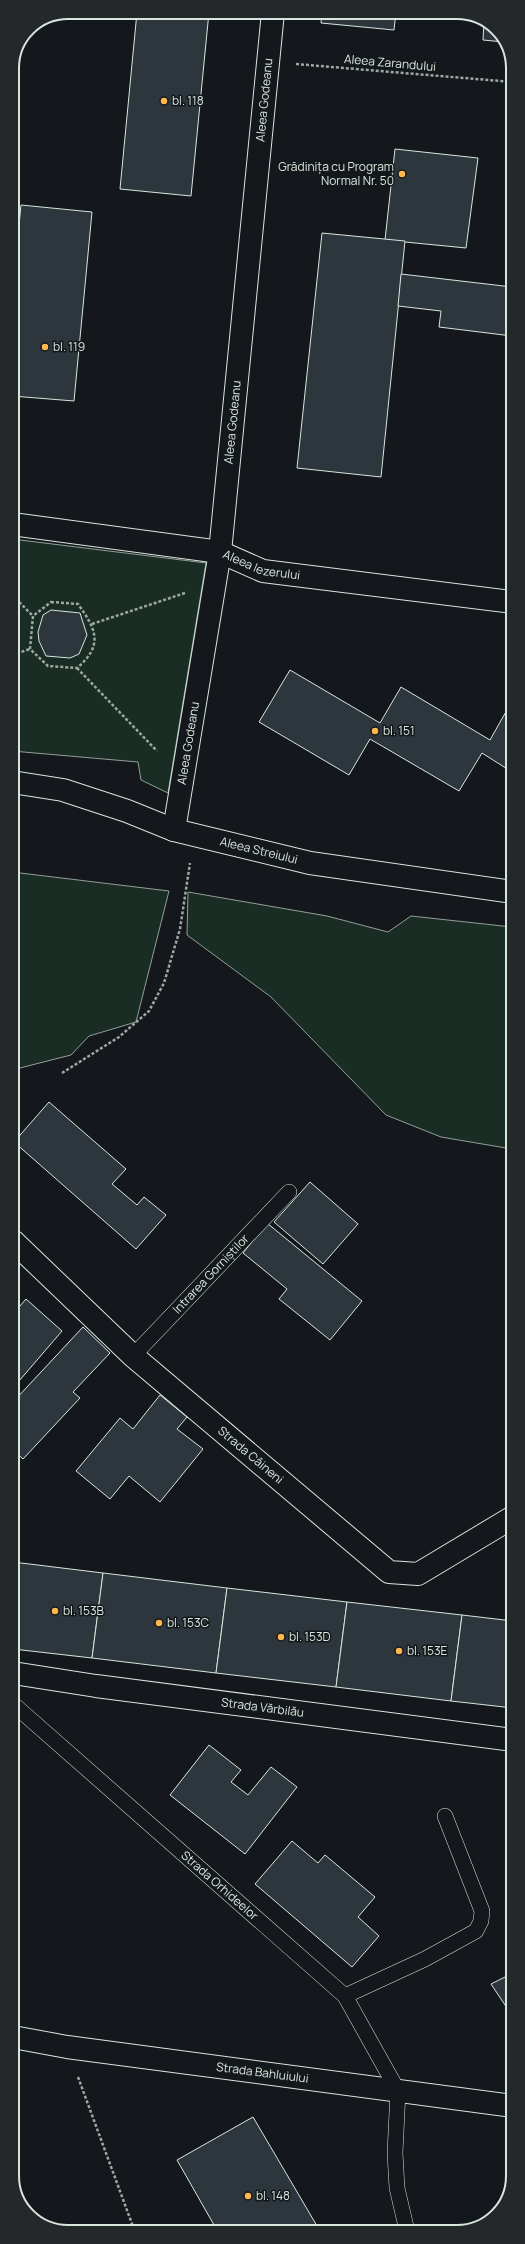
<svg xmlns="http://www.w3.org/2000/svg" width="525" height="2244" font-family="Manrope,sans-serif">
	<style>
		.green { fill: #1a2d24; stroke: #939e99 }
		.building { fill: #2c363c; stroke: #d8e6dc }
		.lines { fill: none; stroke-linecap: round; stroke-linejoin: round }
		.lane-casing { stroke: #d8e6dc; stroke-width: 16 }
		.street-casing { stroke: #d8e6dc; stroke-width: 24 }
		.path { stroke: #9da8a2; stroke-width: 2.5; stroke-dasharray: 3 2; stroke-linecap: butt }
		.lane { stroke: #14181c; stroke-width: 15 }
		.street { stroke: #14181c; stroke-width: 22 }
		.poi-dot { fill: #ffb74d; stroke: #14181c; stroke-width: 1.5 }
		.labels { text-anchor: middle; stroke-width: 3; stroke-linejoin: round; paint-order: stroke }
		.street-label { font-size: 12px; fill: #d8e6dc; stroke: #14181c }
		.poi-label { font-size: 12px; fill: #d8e6dc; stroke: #14181c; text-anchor: start }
		.rim { fill: none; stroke: #d8e6dc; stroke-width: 2 }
	</style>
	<rect width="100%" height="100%" fill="#14181c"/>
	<!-- green -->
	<g class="green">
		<polygon points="12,539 206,563 168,793 141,780 138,762 12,751"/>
		<polygon points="12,872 169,891 136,1022 89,1036 71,1055 12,1070"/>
		<polygon points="188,892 327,916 388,932 411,916 512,927 512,1149 441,1137 386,1115 271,997 187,935"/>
	</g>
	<!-- building -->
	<g class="building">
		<polygon points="137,12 209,12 191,196 120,189"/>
		<polygon points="322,12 396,12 394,30 321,23"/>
		<polygon points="484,22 497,28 504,42 483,40"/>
		<polygon points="395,149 478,158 466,248 385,240"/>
		<polygon points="21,205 92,212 74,401 12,396 12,298"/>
		<polygon points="322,233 405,241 381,477 297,468"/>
		<polygon points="401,274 512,287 512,336 439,327 441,311 398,306"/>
		<polygon points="51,610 80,613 87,635 79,654 70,658 46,656 39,641 38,632 43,615"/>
		<polygon points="290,670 380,723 401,687 490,740 512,701 512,772 482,753 459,791 370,739 349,775 259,722"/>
		<polygon points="512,1005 512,1023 509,1017"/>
		<polygon points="49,1102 126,1169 112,1184 137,1205 144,1197 166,1215 136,1249 14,1142"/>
		<polygon points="310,1182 358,1224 323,1264 274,1222"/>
		<polygon points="267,1223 362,1301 330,1340 279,1299 287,1289 243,1253"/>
		<polygon points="26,1299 62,1331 13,1388 13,1314"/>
		<polygon points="83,1327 110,1353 73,1392 80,1398 23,1459 13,1450 13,1402"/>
		<polygon points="160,1395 187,1417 177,1429 203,1449 160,1502 129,1476 110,1499 76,1471 120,1418 133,1429"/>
		<polygon points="13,1562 103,1573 92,1658 13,1649"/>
		<polygon points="103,1573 227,1588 216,1673 92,1658"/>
		<polygon points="227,1588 347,1602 336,1687 216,1673"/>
		<polygon points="347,1602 462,1615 451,1701 336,1687"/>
		<polygon points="462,1615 513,1621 513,1708 451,1701"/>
		<polygon points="209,1745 241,1770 231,1782 248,1795 271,1767 297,1787 245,1854 170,1795"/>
		<polygon points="292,1841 318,1863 325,1855 375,1897 358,1917 379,1936 352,1967 255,1884"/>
		<polygon points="513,1973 513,2017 491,1984"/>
		<polygon points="253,2117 320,2231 218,2232 177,2160"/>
	</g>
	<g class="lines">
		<defs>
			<g id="lane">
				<path id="s1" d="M133,1356L289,1192"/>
				<path id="s2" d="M13,1704L345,1996L398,2091L395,2153L397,2188L407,2231"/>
				<polyline points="345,1996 425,1959 476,1931 481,1921 482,1911 445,1816"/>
			</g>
			<g id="street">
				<path id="s3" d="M12,524L220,552L263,571L512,602"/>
				<path id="s4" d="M12,782L63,790L127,811L174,830L310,863L512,892"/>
				<path id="s5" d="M174,830L220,552L273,12"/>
				<path id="s6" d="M13,1241L133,1356L389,1572L418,1574L513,1517"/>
				<path id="s7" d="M13,1673L96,1686L513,1740"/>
				<path id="s8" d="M13,2037L67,2047L513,2106"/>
			</g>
		</defs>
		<!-- lane casing -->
		<use href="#lane" class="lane-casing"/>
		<!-- street casing -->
		<use href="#street" class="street-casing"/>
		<!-- path -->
		<g class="path">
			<polyline points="296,64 512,82"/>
			<polyline points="12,595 33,616"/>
			<path d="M51,602L78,604C96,629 104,645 77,668L48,666L30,649L33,616Z"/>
			<polyline points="92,624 185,593"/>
			<polyline points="12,655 30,649"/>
			<polyline points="77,668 157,751"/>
			<polyline points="62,1073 119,1037 149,1011 164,983 180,929 190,863"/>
			<polyline points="78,2077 135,2232"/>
		</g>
		<!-- lane -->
		<use href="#lane" class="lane"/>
		<!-- street -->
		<use href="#street" class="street"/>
	</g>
	<!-- markers -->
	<g class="poi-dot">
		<circle cx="164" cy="101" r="4"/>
		<circle cx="402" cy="174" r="4"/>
		<circle cx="45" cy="347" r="4"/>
		<circle cx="375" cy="731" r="4"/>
		<circle cx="55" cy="1611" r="4"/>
		<circle cx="159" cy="1623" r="4"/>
		<circle cx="281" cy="1637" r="4"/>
		<circle cx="399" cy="1651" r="4"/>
		<circle cx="248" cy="2196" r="4"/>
	</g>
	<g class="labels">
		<!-- street labels -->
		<g class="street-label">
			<text transform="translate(390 63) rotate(5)" y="4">Aleea Zarandului</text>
			<text dy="4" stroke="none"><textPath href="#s5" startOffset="736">Aleea Godeanu</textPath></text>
			<text dy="4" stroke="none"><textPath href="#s5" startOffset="412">Aleea Godeanu</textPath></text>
			<text dy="4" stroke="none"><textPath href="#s3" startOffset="254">Aleea Iezerului</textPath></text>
			<text dy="4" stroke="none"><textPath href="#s5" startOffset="88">Aleea Godeanu</textPath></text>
			<text dy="4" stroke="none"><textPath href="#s4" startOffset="257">Aleea Streiului</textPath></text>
			<text dy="4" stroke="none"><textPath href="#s1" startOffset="113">Intrarea Gorniștilor</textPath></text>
			<text dy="4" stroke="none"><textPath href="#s6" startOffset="320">Strada Câineni</textPath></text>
			<text dy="4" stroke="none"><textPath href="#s7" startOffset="252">Strada Vărbilău</textPath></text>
			<text dy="4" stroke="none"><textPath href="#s2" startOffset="275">Strada Orhideelor</textPath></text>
			<text dy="4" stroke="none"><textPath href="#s8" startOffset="252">Strada Bahluiului</textPath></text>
		</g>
		<!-- poi labels -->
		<g class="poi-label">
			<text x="172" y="105">bl. 118</text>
			<text x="394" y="171" text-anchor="end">Grădinița cu Program<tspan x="394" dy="14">Normal Nr. 50</tspan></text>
			<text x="53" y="351">bl. 119</text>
			<text x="383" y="735">bl. 151</text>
			<text x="63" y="1615">bl. 153B</text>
			<text x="167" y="1627">bl. 153C</text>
			<text x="289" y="1641">bl. 153D</text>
			<text x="407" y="1655">bl. 153E</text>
			<text x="256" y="2200">bl. 148</text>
		</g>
	</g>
	<!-- crop -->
	<path d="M0 0H525V2244H0ZM68 19H457A49 49 0 0 1 506 68V2176A49 49 0 0 1 457 2225H68A49 49 0 0 1 19 2176V68A49 49 0 0 1 68 19Z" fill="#24282b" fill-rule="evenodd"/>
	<path class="rim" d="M68 19H457A49 49 0 0 1 506 68V2176A49 49 0 0 1 457 2225H68A49 49 0 0 1 19 2176V68A49 49 0 0 1 68 19Z"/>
</svg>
